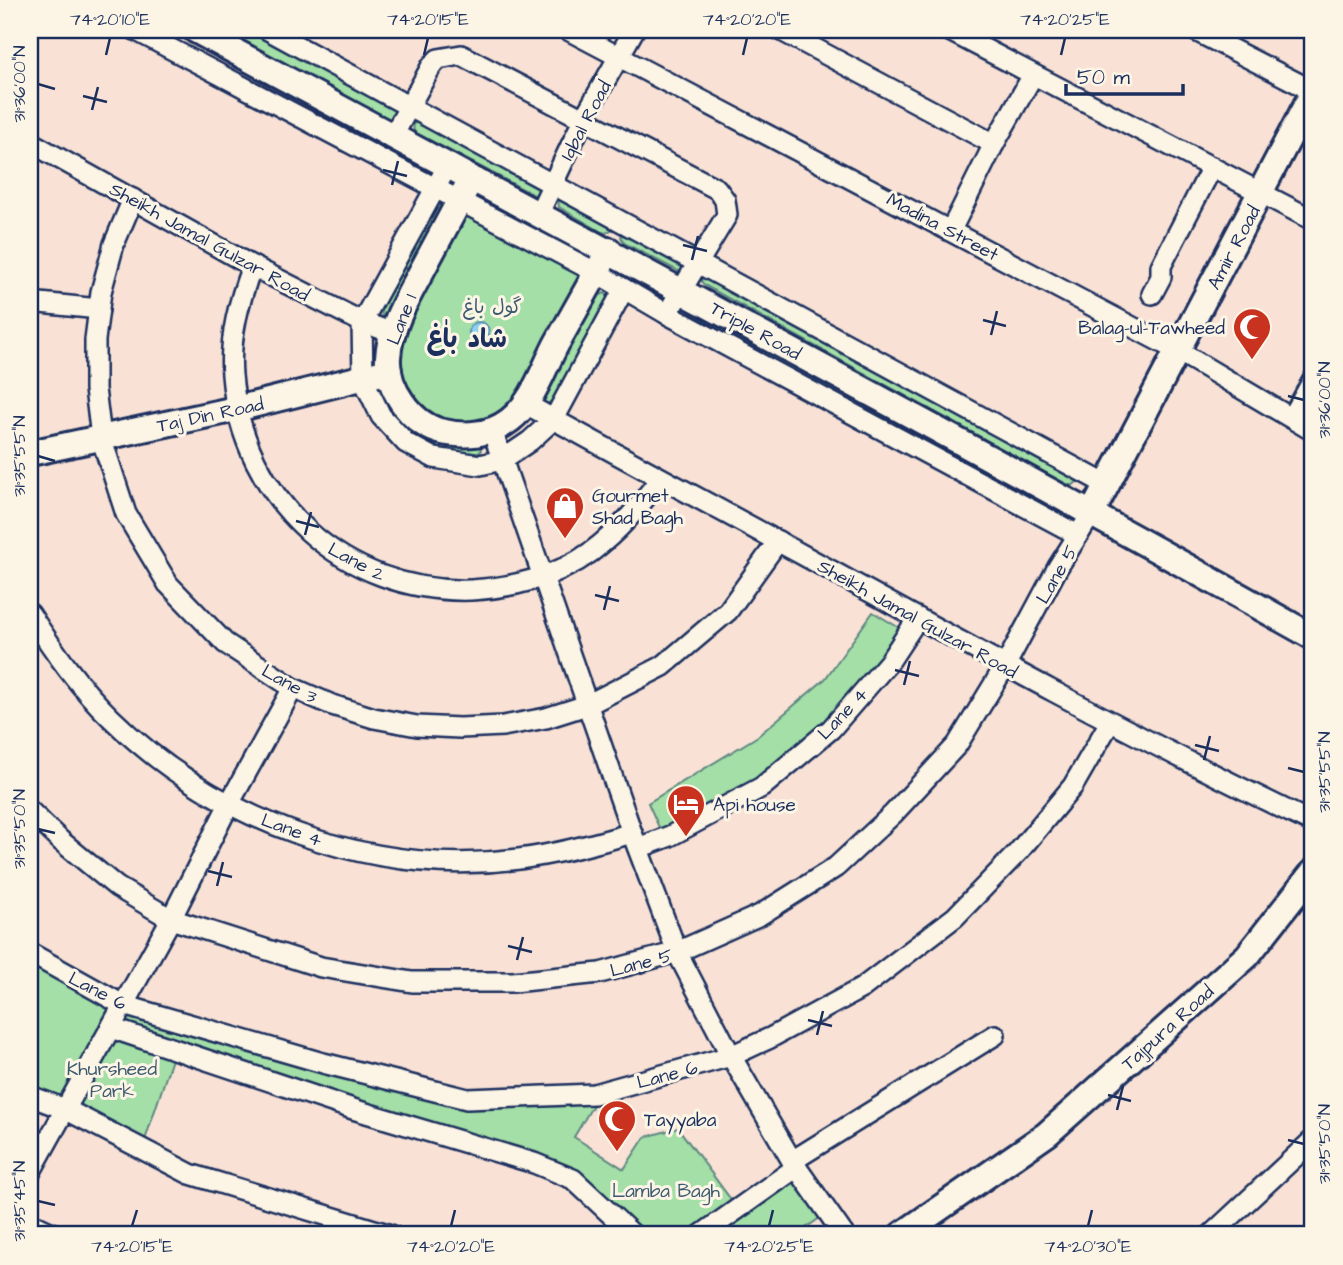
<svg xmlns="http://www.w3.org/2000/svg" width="1343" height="1265" font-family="'Architects Daughter','Playpen Sans Arabic',sans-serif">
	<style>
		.green { fill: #a3dfa6; stroke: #5f8782; stroke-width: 2 }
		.water { fill: #8ed1f0; stroke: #6090b6; stroke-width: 2 }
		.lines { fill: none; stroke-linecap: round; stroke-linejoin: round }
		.minor-casing { stroke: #1b2f5e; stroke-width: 24 }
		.major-casing { stroke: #1b2f5e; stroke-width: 30 }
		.minor { stroke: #fcf5e5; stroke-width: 19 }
		.major { stroke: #fcf5e5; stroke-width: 24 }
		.ticks { fill: none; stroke: #1b2f5e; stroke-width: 2.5 }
		.labels { text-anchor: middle; stroke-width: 6; stroke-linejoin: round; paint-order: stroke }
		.street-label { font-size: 19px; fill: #1b2f5e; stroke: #fcf5e5 }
		.park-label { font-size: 19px; fill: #3d5b70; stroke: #fcf5e5 }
		.poi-label { font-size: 19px; fill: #1b2f5e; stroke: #fcf5e5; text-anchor: start }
		.district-label { font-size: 26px; font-weight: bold; fill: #1b2f5e; stroke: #fcf5e5 }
		.neatline { fill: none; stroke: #1b2f5e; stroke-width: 2.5 }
		.ticks-label { font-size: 18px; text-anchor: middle; fill: #1b2f5e }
	</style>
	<rect width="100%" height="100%" fill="#f9e2d5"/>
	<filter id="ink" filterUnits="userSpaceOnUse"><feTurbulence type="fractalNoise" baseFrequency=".0143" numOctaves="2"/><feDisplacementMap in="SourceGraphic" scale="14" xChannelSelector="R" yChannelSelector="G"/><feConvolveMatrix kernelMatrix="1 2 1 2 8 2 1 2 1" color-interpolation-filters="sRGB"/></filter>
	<g filter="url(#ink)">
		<!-- green -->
		<g class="green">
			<polygon points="222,30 257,30 400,106 392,121"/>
			<polygon points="417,120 544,185 538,197 418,134 414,131 413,125"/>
			<polygon points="561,196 612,227 611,230 606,233 602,232 559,207 558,199"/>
			<polygon points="495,201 592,251 591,260 492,209"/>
			<polygon points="443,203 446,205 387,318 382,317 381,310 438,204"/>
			<polygon points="466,210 589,273 525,389 501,415 478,424 453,424 430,416 401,387 395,341"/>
			<polygon points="625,232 688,264 682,273 624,243 621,237"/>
			<polygon points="611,264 671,290 663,303 609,274"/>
			<polygon points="703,274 1078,478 1078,481 1072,486 1064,483 704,285 700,279"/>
			<polygon points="605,293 610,298 609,302 552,400 547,405 541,402 540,395 598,296"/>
			<polygon points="689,306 1060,510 1055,512 982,475 690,314"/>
			<polygon points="388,394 480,444 481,451 476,455 432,451 394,422 382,397"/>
			<polygon points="873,612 906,632 839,713 763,782 661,832 648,803 758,736 825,679"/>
			<polygon points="30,953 123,1005 467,1099 594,1094 593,1105 574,1137 624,1169 645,1137 678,1128 738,1209 789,1173 821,1217 796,1235 741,1235 727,1217 701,1235 633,1235 573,1179 175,1050 142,1149 30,1096"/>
		</g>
		<!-- water -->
		<circle class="water" cx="479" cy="332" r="10"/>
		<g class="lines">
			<defs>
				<g id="minor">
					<polyline points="135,30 597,273 667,314 1078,535"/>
					<polyline points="268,30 1107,485"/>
					<polyline points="568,30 1178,351 1313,431"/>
					<polyline points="780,30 994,144"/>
					<polyline points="948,30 1313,220"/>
					<polyline points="1194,30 1313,91"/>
					<polyline points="393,136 431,67 438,59 461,55 717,189 725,200 727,215 667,314"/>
					<polyline points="30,142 252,266 362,322 393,333"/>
					<polyline points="442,176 362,322 363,379 381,416 406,443 434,458 480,465 502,460 530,441 554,419 624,289"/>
					<polyline points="133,199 114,244 101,292 95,340 95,389 101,437 126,514 168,584 225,643 293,688 332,705 374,718 417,726 460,728 503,726 546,718 587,705 663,666 728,611 778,541"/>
					<polyline points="539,213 584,118 634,30"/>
					<polyline points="951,230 994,144 1033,75"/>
					<path d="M252,266C239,301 229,337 232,375C242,500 345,594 471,590C511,588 557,577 591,552C620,530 638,508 660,479"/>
					<polyline points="1152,294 1161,277 1161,266 1212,167"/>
					<polyline points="30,302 99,309"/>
					<path d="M526,404C617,455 710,504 801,554C970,647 1139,740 1313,823"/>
					<polyline points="1292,418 1313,380"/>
					<polyline points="492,430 632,833 677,952 731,1056 792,1161 844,1235"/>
					<path d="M30,614C54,651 79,687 111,718C216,821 372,878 519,859C558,854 595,844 632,833"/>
					<polyline points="30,811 61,841 117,887 171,919 321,967 412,982 513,982 600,973 677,952 760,915 836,867 893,814 957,745 1005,666 1058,567 1092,513"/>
					<polyline points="638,848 670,836 762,787 831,729 889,662 918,618"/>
					<polyline points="30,953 123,1005 323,1063 467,1099 594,1094 731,1056 770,1038 862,988 955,917 1019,851 1073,786 1110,722"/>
					<polyline points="111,1028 356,1110 534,1163 573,1179 633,1235"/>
					<polyline points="30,1096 65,1109 190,1174 391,1235"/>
					<polyline points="792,1161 995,1035"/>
					<polyline points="30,1173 171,919 229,804 293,688"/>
					<polyline points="30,1223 56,1235"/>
					<polyline points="701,1235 797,1167"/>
					<polyline points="1211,1235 1313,1140"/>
				</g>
				<g id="major">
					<path d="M195,30C568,231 943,429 1313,637"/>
					<path d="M471,179C456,207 441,235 426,263C411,292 390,324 388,357C386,387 410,422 439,431C463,437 490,436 510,420C534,401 543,369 557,343C574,312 592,281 609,250"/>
					<polyline points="30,453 236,409 389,371"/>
					<polyline points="1092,513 1313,92"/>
					<polyline points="901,1235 1047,1134 1247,956 1313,872"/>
				</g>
			</defs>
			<!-- minor casing -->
			<use href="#minor" class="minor-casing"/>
			<!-- major casing -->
			<use href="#major" class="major-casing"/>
			<!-- minor -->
			<use href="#minor" class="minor"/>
			<!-- major -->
			<use href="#major" class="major"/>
		</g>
	</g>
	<!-- ticks -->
	<path class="ticks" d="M106,55L110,38M424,55L428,38M743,55L747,38M1061,55L1065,38M38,84L55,89M83,96L107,102M92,110L98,87M383,170L407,176M392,185L398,161M683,245L707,251M692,260L698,236M983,320L1006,326M991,335L997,311M1288,396L1304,400M38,456L55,461M296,521L319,527M305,535L311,512M595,595L619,601M604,610L610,586M895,670L919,676M904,685L910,661M1195,745L1219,751M1204,760L1210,736M1288,768L1304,772M38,829L55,833M208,871L232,877M217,886L223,862M508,946L532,952M517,960L523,937M808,1020L832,1026M817,1035L823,1011M1108,1095L1131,1101M1117,1110L1123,1086M1288,1140L1304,1144M38,1201L55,1205M132,1226L137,1210M451,1226L455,1210M769,1226L773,1210M1088,1226L1092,1210"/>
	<!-- icons -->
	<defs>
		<symbol id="mosque-pin" viewBox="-11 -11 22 30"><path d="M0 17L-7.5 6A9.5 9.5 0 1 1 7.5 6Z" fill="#c8321e" stroke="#fcf5e5"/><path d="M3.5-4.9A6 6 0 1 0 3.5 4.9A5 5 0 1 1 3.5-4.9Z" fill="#fff"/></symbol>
		<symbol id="shop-pin" viewBox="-11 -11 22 30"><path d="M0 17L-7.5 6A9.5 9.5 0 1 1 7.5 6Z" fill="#c8321e" stroke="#fcf5e5"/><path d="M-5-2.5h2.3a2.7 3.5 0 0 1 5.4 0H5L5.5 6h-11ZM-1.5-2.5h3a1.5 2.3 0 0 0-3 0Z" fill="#fff"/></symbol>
		<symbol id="hotel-pin" viewBox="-11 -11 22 30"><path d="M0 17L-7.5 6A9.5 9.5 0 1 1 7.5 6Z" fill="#c8321e" stroke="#fcf5e5"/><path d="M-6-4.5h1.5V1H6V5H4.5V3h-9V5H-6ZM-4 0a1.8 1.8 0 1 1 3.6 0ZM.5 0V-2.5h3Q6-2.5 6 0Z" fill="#fff"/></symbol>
	</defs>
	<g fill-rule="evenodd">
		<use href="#mosque-pin" x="1230" y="305" width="44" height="60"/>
		<use href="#shop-pin" x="543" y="484" width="44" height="60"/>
		<use href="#hotel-pin" x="664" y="782" width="44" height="60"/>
		<use href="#mosque-pin" x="595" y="1097" width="44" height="60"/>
	</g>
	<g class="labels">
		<!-- street labels -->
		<g class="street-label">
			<text transform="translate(585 120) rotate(-62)" y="7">Iqbal Road</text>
			<text transform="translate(943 226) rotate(28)" y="7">Madina Street</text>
			<text transform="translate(210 241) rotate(29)" y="7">Sheikh Jamal Gulzar Road</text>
			<text transform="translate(1233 247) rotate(-62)" y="7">Amir Road</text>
			<text transform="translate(401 319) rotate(-69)" y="7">Lane 1</text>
			<text transform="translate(756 330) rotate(29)" y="7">Triple Road</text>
			<text transform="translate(210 414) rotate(-12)" y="7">Taj Din Road</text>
			<text transform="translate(357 561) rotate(28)" y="7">Lane 2</text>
			<text transform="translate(1056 574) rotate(-60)" y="7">Lane 5</text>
			<text transform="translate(918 618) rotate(29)" y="7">Sheikh Jamal Gulzar Road</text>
			<text transform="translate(290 683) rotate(29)" y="7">Lane 3</text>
			<text transform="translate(842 713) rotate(-47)" y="7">Lane 4</text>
			<text transform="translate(292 829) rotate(20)" y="7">Lane 4</text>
			<text transform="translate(641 962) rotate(-15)" y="7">Lane 5</text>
			<text transform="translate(98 990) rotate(27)" y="7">Lane 6</text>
			<text transform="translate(1167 1027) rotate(-42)" y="7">Tajpura Road</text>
			<text transform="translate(667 1074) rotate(-15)" y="7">Lane 6</text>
		</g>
		<!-- park labels -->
		<g class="park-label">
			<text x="492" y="313">گول باغ</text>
			<text x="112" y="1075">Khursheed<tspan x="112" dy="22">Park</tspan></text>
			<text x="666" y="1197">Lamba Bagh</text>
		</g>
		<!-- poi labels -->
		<g class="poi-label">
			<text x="1225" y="334" text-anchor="end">Balag-ul-Tawheed</text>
			<text x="592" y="502">Gourmet<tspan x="592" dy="22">Shad Bagh</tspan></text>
			<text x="713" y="811">Api house</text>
			<text x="644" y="1126">Tayyaba</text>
		</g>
		<!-- district labels -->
		<g class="district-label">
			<text x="467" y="347">شاد باٰغ</text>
		</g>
	</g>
	<!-- margin -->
	<rect width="1343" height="1265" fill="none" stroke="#fcf5e5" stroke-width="77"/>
	<!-- scale -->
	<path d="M1066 84v10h117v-10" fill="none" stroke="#1b2f5e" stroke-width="3.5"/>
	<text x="1077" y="84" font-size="21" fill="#1b2f5e" stroke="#fcf5e5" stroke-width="5" paint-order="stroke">50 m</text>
	<rect x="38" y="38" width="1266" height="1188" class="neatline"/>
	<g class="ticks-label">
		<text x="110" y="25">74°20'10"E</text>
		<text x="428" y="25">74°20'15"E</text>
		<text x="747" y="25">74°20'20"E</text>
		<text x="1065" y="25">74°20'25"E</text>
		<text transform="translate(19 84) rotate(-90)" y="6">31°36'00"N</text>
		<text transform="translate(1324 400) rotate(-90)" y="6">31°36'00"N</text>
		<text transform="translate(19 456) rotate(-90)" y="6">31°35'55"N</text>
		<text transform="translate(1324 772) rotate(-90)" y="6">31°35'55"N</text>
		<text transform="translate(19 829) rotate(-90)" y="6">31°35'50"N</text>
		<text transform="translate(1324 1144) rotate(-90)" y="6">31°35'50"N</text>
		<text transform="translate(19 1201) rotate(-90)" y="6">31°35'45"N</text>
		<text x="132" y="1252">74°20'15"E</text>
		<text x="451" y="1252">74°20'20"E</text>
		<text x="769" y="1252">74°20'25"E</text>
		<text x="1088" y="1252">74°20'30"E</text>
	</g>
</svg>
